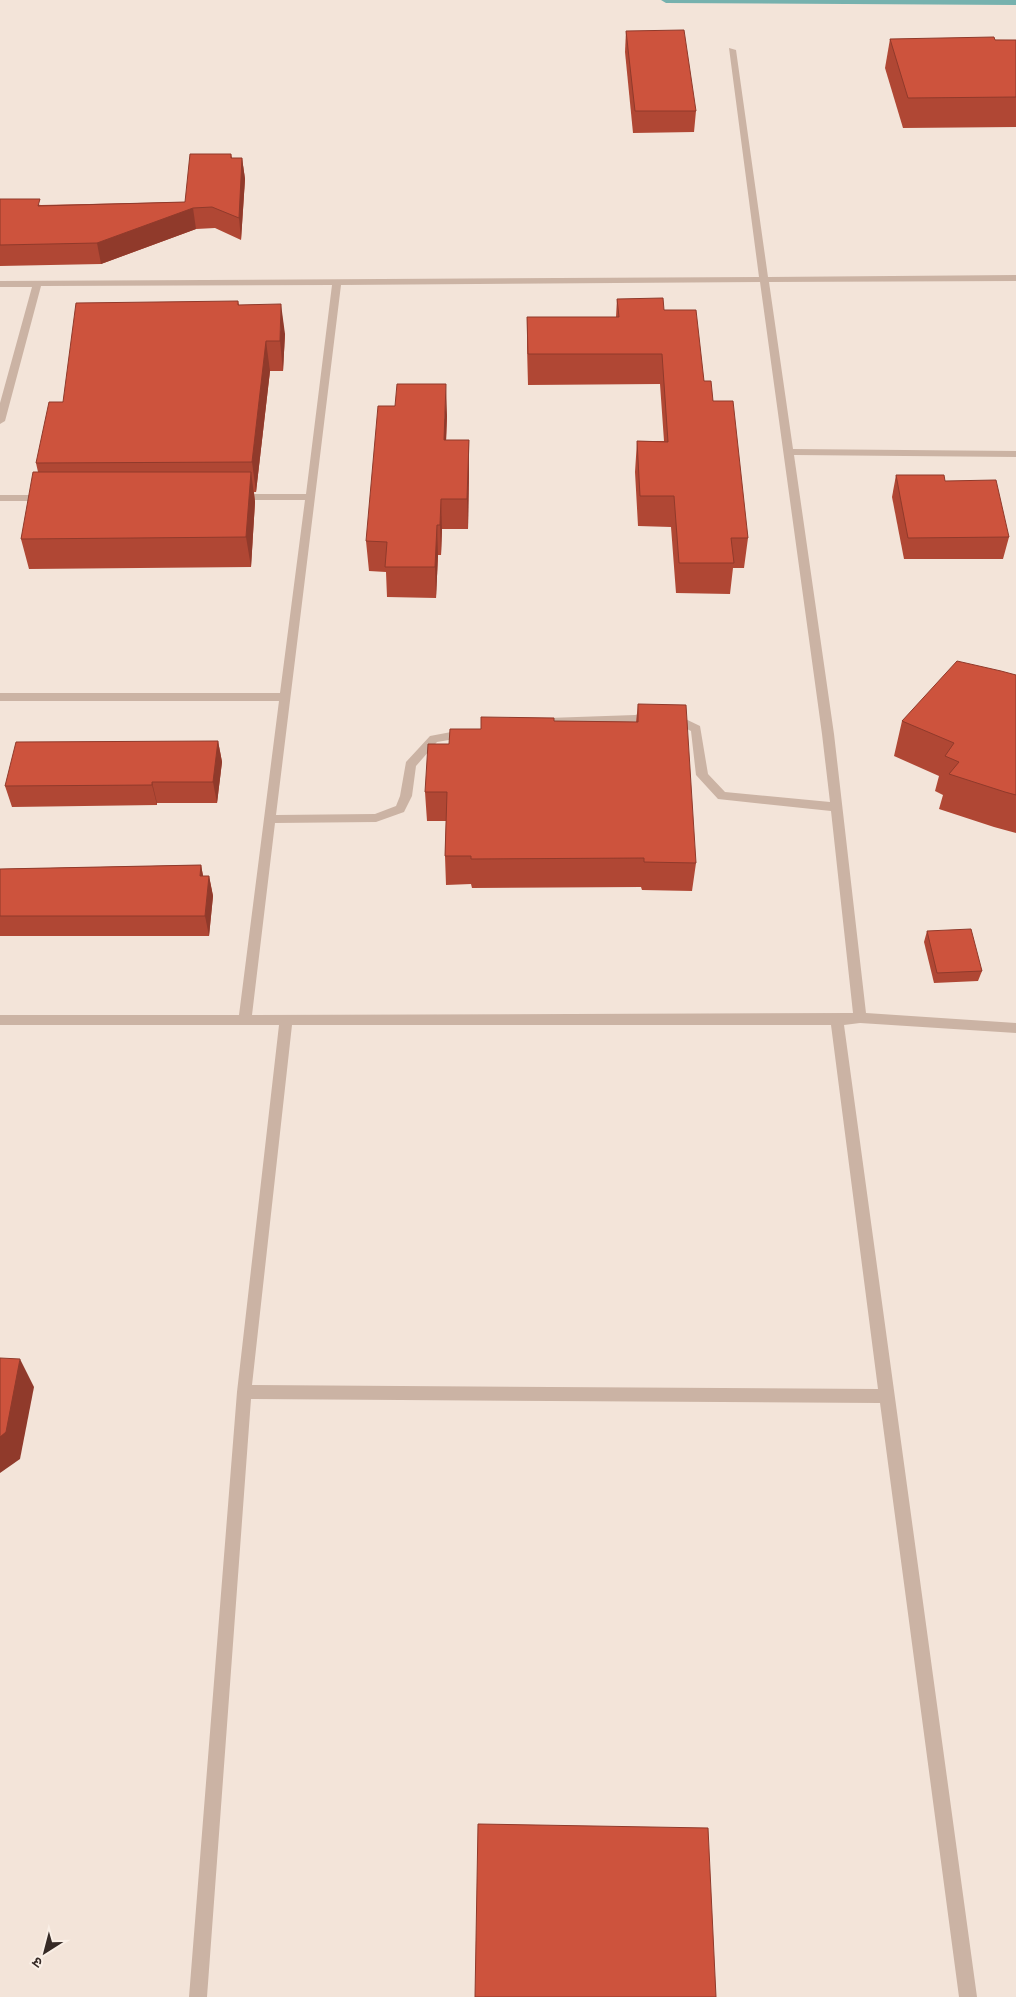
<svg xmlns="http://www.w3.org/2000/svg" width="1016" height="1997" font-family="Arial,'Noto Sans Devanagari',sans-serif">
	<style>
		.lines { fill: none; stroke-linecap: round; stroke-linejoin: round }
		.stream { fill: #76b1ae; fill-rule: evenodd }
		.minor { fill: #cbb3a4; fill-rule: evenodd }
		.wall { fill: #b04734 }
		.shaded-wall { fill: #903a2b }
		.building { fill: #cd533d; stroke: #903a2b }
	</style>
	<rect width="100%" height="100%" fill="#f3e4d9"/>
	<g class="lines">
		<!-- stream -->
		<polygon class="stream" points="661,0 1016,0 1016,5 666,3"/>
		<!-- minor -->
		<g class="minor">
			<path d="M729,48L736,50L768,277L1016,275V281L769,282L793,449L1016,451V457L794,455L834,734L866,1013L1016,1023V1033L860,1023L844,1025L977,1997H959L880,1403L251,1399L207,1997H189L237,1392L279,1025H0V1015H239L279,701H0V693H280L305,500H237L232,497L237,494H306L332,285L41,286L5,421L0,424V403L32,287H0V281L759,277ZM760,282L822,734L830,802L725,792L708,774L700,726L673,713L667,717L669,720L691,731L696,775L718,799L831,811L853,1013L252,1015L275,823L376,822L404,812L412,796L416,766L437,742L467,737L473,733L467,729L430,736L406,762L400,796L396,806L375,814L276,815L341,285ZM292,1025H831L878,1389L252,1385Z"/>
			<polygon points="0,495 45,495 50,498 45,501 0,501"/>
			<polygon points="653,711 659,715 657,718 635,723 548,726 542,722 548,718 635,715"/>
		</g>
	</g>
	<!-- wall -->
	<g class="wall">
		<polygon points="626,31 696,111 694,132 633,133 625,52"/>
		<polygon points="890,39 1016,40 1016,127 903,128 885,68"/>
		<polygon points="231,154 232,158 242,158 245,179 241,240 215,228 196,229 101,264 0,266 0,199 41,205 185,202"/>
		<polygon points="617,299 664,310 704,381 713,401 748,538 744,568 733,568 730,594 676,593 671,527 638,526 635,472 637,441 664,441 660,384 528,385 527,347 527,317 616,317"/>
		<polygon points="238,301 239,305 285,334 283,371 270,371 256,492 254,492 255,502 251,567 29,569 21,539 38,472 36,463 63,402"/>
		<polygon points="447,415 446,440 469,440 469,471 468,529 442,529 441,555 438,555 436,598 387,597 386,572 369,571 366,541"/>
		<polygon points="896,475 945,481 1009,537 1003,559 904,559 892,497"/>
		<polygon points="1016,675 1016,833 994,827 939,809 943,795 935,791 939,776 894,756 902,721"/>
		<polygon points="638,704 696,863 692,891 642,890 641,887 472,888 471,884 446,885 445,856 446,821 427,821 425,792 449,744 481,729 554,721 636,722"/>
		<polygon points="218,741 222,762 217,803 157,803 157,805 12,807 5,786"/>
		<polygon points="201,865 203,876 209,876 213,896 209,936 0,936 0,869"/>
		<polygon points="927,931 982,971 978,981 934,983 924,942"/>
	</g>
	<!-- shaded-wall -->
	<g class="shaded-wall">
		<polygon points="242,158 245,179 241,240 239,218"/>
		<polygon points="193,208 196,229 101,264 97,243"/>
		<polygon points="281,304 285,334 283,371 280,341"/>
		<polygon points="266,341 270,371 256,492 252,462"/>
		<polygon points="446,384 447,415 445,470 444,440"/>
		<polygon points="469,440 469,471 468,529 467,499"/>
		<polygon points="251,472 255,502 251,567 246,537"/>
		<polygon points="441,499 442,529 441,555 440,525"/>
		<polygon points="437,525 438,555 436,598 435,567"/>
		<polygon points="218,741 222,762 217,803 213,782"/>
		<polygon points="152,782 157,803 157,805 152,785"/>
		<polygon points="201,865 205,886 200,876"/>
		<polygon points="209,876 213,896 209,936 205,916"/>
		<polygon points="20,1359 34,1387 20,1459 0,1473 0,1437"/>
	</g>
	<!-- building -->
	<g class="building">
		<polygon points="684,30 696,111 635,111 626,31"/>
		<polygon points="994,37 995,40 1016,40 1016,97 908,98 890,39"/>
		<polygon points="190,154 231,154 231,158 242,158 239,218 212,207 193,208 97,243 0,245 0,199 40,199 38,206 185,202"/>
		<polygon points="663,298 664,310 696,310 704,381 711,381 713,401 733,401 748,538 731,538 734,563 679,563 674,496 640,496 637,441 668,442 662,354 528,354 527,317 619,317 617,299"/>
		<polygon points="238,301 238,305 281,304 280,341 266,341 252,462 36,463 49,402 63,402 76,303"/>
		<polygon points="397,384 446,384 444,440 469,440 467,499 441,499 440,525 437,525 435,567 385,567 387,542 366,541 378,406 395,406"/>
		<polygon points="33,472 251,472 246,537 21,539"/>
		<polygon points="896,475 944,475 945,481 996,480 1009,537 908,538"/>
		<polygon points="957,661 1001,671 1016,675 1016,795 1005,792 949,774 959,762 945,756 954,743 902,721"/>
		<polygon points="638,704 686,705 696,863 644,862 644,858 471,859 471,856 445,856 447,792 425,792 428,744 449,744 450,729 481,729 481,717 554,718 554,721 638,722"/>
		<polygon points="218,741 213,782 152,782 152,785 5,786 16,742"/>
		<polygon points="201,865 200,876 209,876 205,916 0,916 0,869"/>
		<polygon points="971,929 982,971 937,973 927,931"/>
		<polygon points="0,1358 20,1359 6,1432 0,1437"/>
		<polygon points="478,1824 708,1828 716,1997 475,1997"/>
	</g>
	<!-- north arrow -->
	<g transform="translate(45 1952) rotate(216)" stroke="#faefe6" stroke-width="4" paint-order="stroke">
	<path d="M0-4L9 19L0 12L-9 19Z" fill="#362a26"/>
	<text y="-8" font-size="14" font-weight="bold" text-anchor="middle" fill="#362a26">उ</text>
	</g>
</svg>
